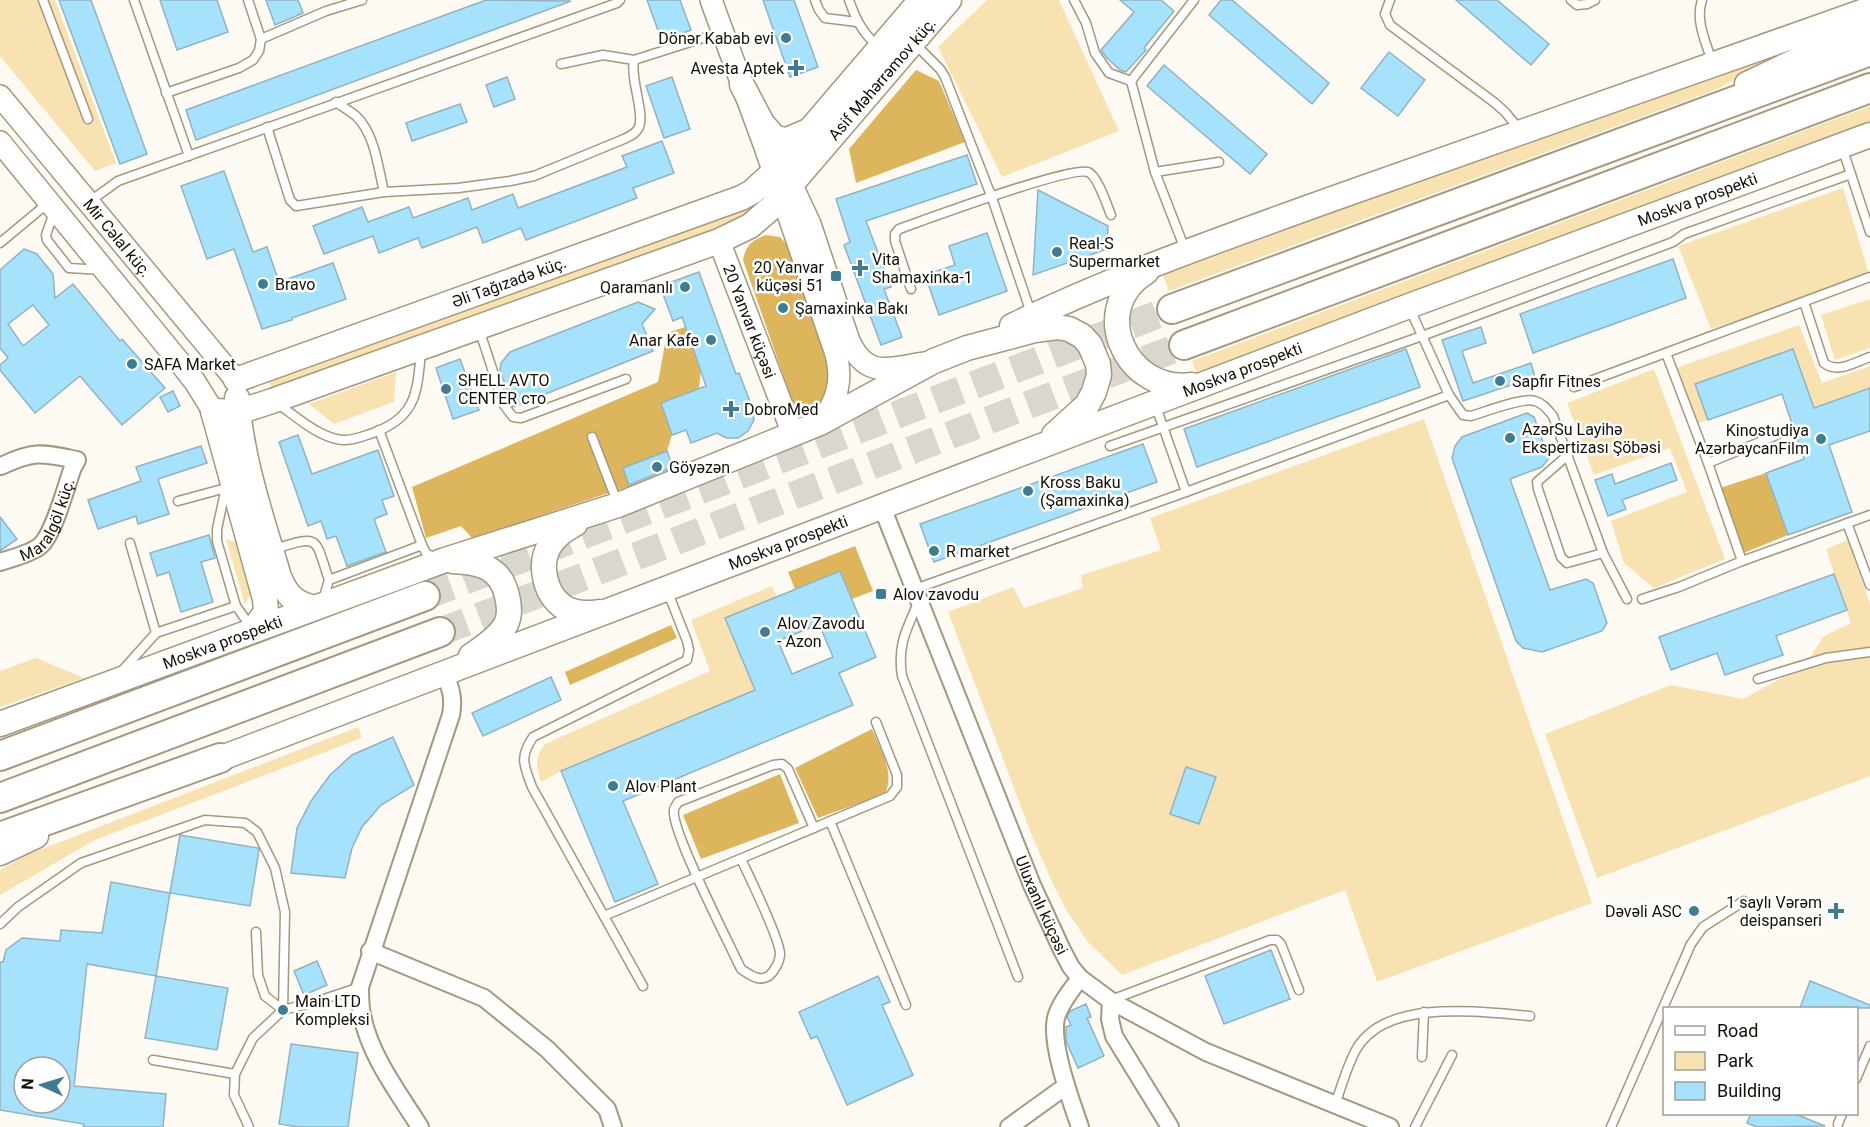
<svg xmlns="http://www.w3.org/2000/svg" width="1870" height="1127" viewBox="0 0 1870 1127" font-family="Roboto,sans-serif">
  <style>
    .green { fill: #f9e2b1 }
    .forest { fill: #ddb55d }
    .building { fill: #a6e2fb; stroke: #93b2c0; stroke-width: 1.5; fill-rule: evenodd }
    .lines { fill: none; stroke-linecap: round; stroke-linejoin: round }
    .trunk-tunnel { stroke: #dad7d0; stroke-width: 28; stroke-dasharray: 28 14; stroke-linecap: butt }
    .service-casing { stroke: #a4987e; stroke-width: 11 }
    .minor-casing { stroke: #a4987e; stroke-width: 20 }
    .tertiary-casing { stroke: #a4987e; stroke-width: 24 }
    .secondary-casing { stroke: #a4987e; stroke-width: 27 }
    .trunk-casing { stroke: #a4987e; stroke-width: 32 }
    .service { stroke: #fff; stroke-width: 8 }
    .minor { stroke: #fff; stroke-width: 16 }
    .tertiary { stroke: #fff; stroke-width: 21 }
    .secondary { stroke: #fff; stroke-width: 24 }
    .trunk { stroke: #fff; stroke-width: 28 }
    .poi-dot { fill: #3f7b92; stroke: #fff; stroke-width: 2 }
    .labels { text-anchor: middle; dominant-baseline: central; stroke-width: 5; stroke-linejoin: round; paint-order: stroke }
    .poi-label { font-size: 16px; fill: #141006; stroke: #fff; text-anchor: start }
    .street-label { font-size: 16px; fill: #141006; stroke: #fff }
  </style>
  <rect width="100%" height="100%" fill="#fdfaf4"/>
  <g class="green">
    <polygon points="0,0 55,0 116,163 95,171 0,56"/>
    <polygon points="987,0 1059,0 1119,131 1002,177 938,47"/>
    <polygon points="1817,37 1715,90 1169,291 1161,271"/>
    <polygon points="1870,106 1870,123 1196,373 1192,361"/>
    <polygon points="1843,188 1870,277 1711,329 1678,246"/>
    <polygon points="762,194 766,199 743,218 692,239 272,390 268,380"/>
    <polygon points="1870,299 1870,348 1835,360 1821,315"/>
    <polygon points="1799,325 1822,383 1870,366 1870,388 1814,408 1793,349 1695,384 1708,420 1696,424 1676,368"/>
    <polygon points="1654,369 1725,559 1654,588 1624,563 1611,521 1687,492 1670,448 1594,475 1567,403"/>
    <polygon points="396,372 394,402 334,424 309,404"/>
    <polygon points="1424,419 1592,903 1377,982 1345,890 1122,975 1088,942 1068,913 1053,884 1030,831 948,612 1013,587 1024,608 1083,588 1081,575 1161,550 1150,518"/>
    <polygon points="226,539 239,543 252,591 245,604"/>
    <polygon points="1848,540 1870,604 1870,776 1597,878 1545,734 1671,685 1743,699 1804,666 1824,636 1851,623 1826,549"/>
    <path d="M772,586L777,597L755,690L561,771L541,782C536,767 534,754 547,743L710,671L691,620Z"/>
    <polygon points="36,658 84,678 0,707 0,671"/>
    <polygon points="358,727 362,738 95,840 0,895 0,870 29,854"/>
  </g>
  <g class="forest">
    <polygon points="916,70 939,81 965,142 856,183 849,149"/>
    <path d="M766,235L780,237L789,247C801,280 835,354 830,387C827,403 812,412 798,418L743,260C746,245 752,240 766,235Z"/>
    <polygon points="685,327 701,371 699,388 661,403 672,435 667,451 623,468 630,486 472,538 461,526 426,538 412,487 658,382 667,333"/>
    <polygon points="1766,473 1788,535 1741,554 1720,488"/>
    <polygon points="855,546 873,591 852,599 840,571 795,589 788,572"/>
    <polygon points="671,625 677,638 570,685 565,672"/>
    <path d="M872,729C881,750 895,773 885,794L818,818L795,768Z"/>
    <polygon points="780,774 799,823 701,859 683,815"/>
  </g>
  <g class="building">
    <polygon points="59,0 91,0 147,154 120,164"/>
    <polygon points="160,0 217,0 228,32 177,50"/>
    <polygon points="266,0 298,0 303,13 275,25"/>
    <polygon points="486,0 571,1 196,140 186,110"/>
    <polygon points="647,0 680,0 691,30 662,41"/>
    <polygon points="763,0 794,0 818,67 790,77"/>
    <polygon points="1120,0 1161,0 1174,11 1144,48 1146,50 1126,72 1120,70 1107,58 1101,50 1134,12"/>
    <polygon points="1221,0 1232,0 1329,83 1312,104 1209,15"/>
    <polygon points="1456,0 1497,0 1549,44 1531,65"/>
    <polygon points="1389,52 1425,80 1398,116 1361,88"/>
    <polygon points="1164,65 1267,154 1250,174 1147,86"/>
    <polygon points="507,77 515,99 494,107 486,85"/>
    <polygon points="672,77 690,129 664,138 646,86"/>
    <polygon points="460,104 467,122 412,141 406,123"/>
    <polygon points="662,141 674,173 633,188 637,198 526,240 521,228 483,243 477,227 422,248 418,238 379,253 373,236 324,254 313,226 362,207 368,222 409,207 413,218 468,198 472,210 513,194 518,208 627,167 622,156"/>
    <polygon points="967,155 977,184 866,221 891,287 884,289 902,337 881,345 844,245 850,242 836,199"/>
    <polygon points="224,171 253,252 267,247 279,282 333,263 346,299 292,318 292,320 262,329 234,249 207,259 181,186"/>
    <polygon points="1038,190 1108,226 1107,249 1033,275"/>
    <polygon points="987,233 1007,291 939,315 925,275 955,265 949,246"/>
    <path d="M24,249L37,254L53,274L55,298L73,284L120,341L122,339L165,388L122,425L80,376L35,413L0,370V365L8,358L0,348V270ZM33,305L49,325L23,346L8,324Z"/>
    <polygon points="1673,259 1686,298 1533,353 1520,314"/>
    <polygon points="699,272 736,374 739,373 752,407 754,420 748,431 738,438 726,438 717,433 691,443 686,430 672,435 661,403 706,386 682,317 673,321 660,286"/>
    <polygon points="638,302 655,309 642,324 653,351 513,407 500,370 501,363 510,352"/>
    <polygon points="1481,327 1486,343 1462,351 1473,383 1531,363 1535,377 1463,401 1442,340"/>
    <polygon points="1406,349 1420,387 1197,467 1184,429"/>
    <polygon points="1793,349 1814,408 1870,388 1870,431 1829,445 1852,512 1788,535 1766,473 1804,459 1782,394 1708,420 1695,384"/>
    <polygon points="460,359 479,410 453,419 436,368"/>
    <polygon points="173,391 180,406 168,412 160,397"/>
    <polygon points="1527,413 1534,417 1549,458 1542,467 1510,479 1550,590 1586,579 1593,583 1607,623 1602,631 1542,652 1523,648 1516,641 1452,458 1455,446 1462,437"/>
    <polygon points="298,435 312,474 378,450 394,496 382,500 387,514 374,519 386,552 347,566 336,536 327,539 321,521 308,526 279,442"/>
    <polygon points="1143,444 1157,482 934,562 920,524"/>
    <polygon points="201,446 207,463 158,479 169,514 138,524 136,516 98,529 88,500 141,481 136,467"/>
    <polygon points="667,451 673,467 629,485 623,468"/>
    <polygon points="1671,463 1677,480 1622,500 1626,509 1608,516 1595,480 1612,474 1615,484"/>
    <polygon points="0,517 17,539 0,551"/>
    <polygon points="209,535 215,558 201,562 213,602 181,612 169,572 157,576 150,553"/>
    <path d="M840,571L876,657L839,673L853,705L623,801L658,884L615,902L561,771L755,690L725,618ZM819,624L833,657L792,674L778,641Z"/>
    <polygon points="1834,574 1847,610 1776,636 1783,655 1725,675 1717,653 1671,670 1659,637"/>
    <polygon points="551,677 561,700 483,736 472,713"/>
    <polygon points="393,737 414,785 381,805 362,827 352,848 345,878 291,873 297,828 311,801 330,775 352,755"/>
    <polygon points="1186,767 1216,777 1199,824 1170,814"/>
    <polygon points="180,835 258,848 259,850 250,906 170,893"/>
    <path d="M111,882L170,893L156,976L87,964L74,1086L166,1094L163,1127H83L84,1124L0,1110V962H3L6,950L22,938L60,941L61,930L102,933ZM24,1067H60V1103H24Z"/>
    <polygon points="1271,950 1290,999 1224,1024 1205,976"/>
    <polygon points="317,961 327,985 304,995 294,971"/>
    <polygon points="156,976 228,988 217,1050 145,1038"/>
    <polygon points="878,976 890,1002 882,1005 913,1075 847,1105 817,1036 811,1039 799,1012"/>
    <polygon points="1810,981 1870,1005 1870,1008 1800,1008"/>
    <polygon points="1086,1004 1091,1017 1087,1018 1104,1056 1078,1068 1066,1041 1066,1027 1071,1025 1067,1017 1070,1011"/>
    <polygon points="291,1044 358,1053 348,1127 298,1127 279,1124"/>
    <polygon points="1751,1113 1793,1113 1825,1126 1757,1127 1747,1123"/>
  </g>
  <g class="lines">
    <g class="trunk-tunnel">
      <polyline points="425,596 1172,309"/>
      <polyline points="440,632 1184,345"/>
    </g>
    <g class="service-casing">
      <g id="service">
        <polyline points="43,0 88,119"/>
        <polyline points="134,0 189,156"/>
        <polyline points="815,0 819,10 825,18 857,22"/>
        <path d="M849,0C856,20 863,34 879,47"/>
        <polyline points="1074,0 1086,23 1095,53 1109,73 1131,81 1155,172 1186,252"/>
        <polyline points="1390,0 1385,14 1390,25 1495,103 1505,112 1520,130"/>
        <polyline points="1571,0 1577,5 1587,4 1595,0"/>
        <path d="M1702,0C1695,21 1706,42 1712,62"/>
        <polyline points="261,39 326,11 362,0"/>
        <polyline points="915,44 940,69 945,77 992,198 1032,316"/>
        <polyline points="561,64 603,55 634,60"/>
        <polyline points="1131,81 1194,0"/>
        <polyline points="166,93 239,68 253,60 259,51 261,39 248,0"/>
        <path d="M336,102C343,107 350,111 356,116C375,134 378,167 384,192"/>
        <path d="M267,127L290,200L296,206L384,192L458,188L510,181L534,176L624,139C630,136 636,134 639,127C645,113 630,80 634,60L722,32"/>
        <polyline points="1842,147 1870,232"/>
        <polyline points="1155,172 1219,162"/>
        <polyline points="89,202 118,181 617,3 620,0"/>
        <polyline points="54,212 46,235 47,240 69,268 102,270"/>
        <polyline points="0,243 48,203"/>
        <path d="M911,289L895,241V234L899,229C927,219 1070,166 1088,172C1097,175 1107,205 1111,215"/>
        <path d="M1804,302L1824,363C1838,374 1855,362 1870,357"/>
        <path d="M1409,307L1449,395L1463,415L1471,416C1485,412 1522,397 1535,401C1543,403 1548,410 1553,416L1603,553L1627,599"/>
        <polyline points="479,329 504,405 513,417 521,418 626,379"/>
        <polyline points="1666,353 1708,463 1742,561"/>
        <polyline points="1574,387 1870,277"/>
        <path d="M278,404C297,417 318,437 342,440C353,441 363,436 373,433C417,417 417,392 421,352"/>
        <polyline points="1155,404 1186,492"/>
        <polyline points="379,430 422,545"/>
        <polyline points="592,437 618,504"/>
        <polyline points="1110,446 1422,336 1673,242 1684,234 1851,174"/>
        <polyline points="1568,455 1537,482 1538,489 1561,557 1567,563 1603,553"/>
        <polyline points="1708,463 1777,435"/>
        <polyline points="178,501 226,488"/>
        <polyline points="1847,523 1870,585"/>
        <polyline points="130,543 156,633"/>
        <path d="M274,549C321,535 314,536 329,580"/>
        <polyline points="915,589 1186,492 1449,395"/>
        <polyline points="1642,599 1679,587 1742,561 1870,515"/>
        <polyline points="323,600 329,580 422,545 426,553 435,558"/>
        <path d="M919,601C907,628 897,645 902,676L1018,977"/>
        <polyline points="236,606 251,627"/>
        <polyline points="121,672 156,633 236,606 217,541 217,529 226,487"/>
        <polyline points="1758,679 1826,658 1870,652"/>
        <polyline points="830,821 906,1005"/>
        <path d="M741,859C749,876 780,939 780,954C780,961 775,970 770,975C760,983 750,975 741,969C730,945 670,829 674,810C674,807 677,805 678,802L773,765L782,764L788,769L814,828"/>
        <polyline points="604,916 890,796 897,787 897,775 876,722"/>
        <polyline points="0,924 18,907 81,863 205,820 245,823 257,832 275,868 285,912 283,1010"/>
        <polyline points="256,932 258,975 265,996 283,1010"/>
        <path d="M643,986L532,787C524,765 519,758 533,737L687,660L689,650L687,641L667,590"/>
        <polyline points="1111,1000 1270,940 1277,940 1281,944 1299,990"/>
        <polyline points="1422,1057 1424,1012"/>
        <polyline points="153,1060 235,1074"/>
        <polyline points="1856,1079 1870,1046"/>
        <path d="M1335,1104C1342,1086 1347,1065 1357,1048C1387,998 1482,1012 1530,1016"/>
        <polyline points="1838,1124 1842,1114"/>
        <polyline points="249,1127 234,1095 235,1074 253,1038 283,1010 315,1002 360,987"/>
        <polyline points="1415,1127 1452,1055"/>
        <polyline points="1611,1127 1691,944 1703,927 1744,901"/>
      </g>
    </g>
    <g class="minor-casing">
      <g id="minor">
        <path id="s1" d="M882,507L1032,885L1062,950L1071,967L1080,978L1111,1001L1206,1052L1390,1127"/>
        <path id="s2" d="M0,562C12,558 30,554 40,546C54,534 66,486 73,467L77,460C42,453 35,450 1,466"/>
        <polyline points="370,951 484,998 547,1049 607,1109 613,1127"/>
        <path d="M1080,978C1071,991 1060,1003 1056,1018C1050,1044 1071,1101 1080,1127"/>
        <polyline points="1111,1001 1110,1019 1114,1036 1170,1127"/>
        <path d="M420,1127C398,1092 370,1056 362,1015C360,1006 360,996 360,987L451,715C454,698 451,688 444,673"/>
        <polyline points="1009,1127 1066,1086"/>
      </g>
    </g>
    <g class="tertiary-casing">
      <g id="tertiary">
        <path d="M711,0L765,147L836,354C843,381 837,402 820,423"/>
        <path id="s3" d="M0,96L236,380"/>
        <polyline points="0,142 177,359 195,382 213,411"/>
        <path d="M781,178L796,194L810,224L849,341C867,380 890,368 925,363"/>
        <path id="s4" d="M719,241L793,434"/>
      </g>
    </g>
    <g class="secondary-casing">
      <g id="secondary">
        <polyline points="1747,84 1870,26"/>
        <polyline points="742,85 762,123 775,138 787,140 808,131"/>
        <path d="M1146,272C1087,308 1126,394 1192,385"/>
        <path d="M1012,326C1115,276 1224,238 1332,199C1511,134 1691,73 1870,9"/>
        <path id="s5" d="M236,380L741,198L752,192L774,172L921,0"/>
        <path d="M237,398C241,459 262,518 279,577C288,597 293,602 314,608"/>
        <path id="s6" d="M213,411L238,412L272,401L719,241L750,226L771,208L949,0"/>
        <polyline points="213,411 265,599 266,612 253,630"/>
        <path d="M575,524C565,530 556,535 550,545C538,564 545,593 562,606C573,614 586,614 599,612"/>
        <path d="M453,561C479,562 501,567 507,596C509,604 510,616 506,624C500,637 482,648 471,656"/>
        <path id="s7" d="M0,724L445,560L618,505L820,423L934,361L967,348L1035,330L1057,327L1069,329L1082,336L1090,345L1098,364L1099,375L1094,392L1087,405L1054,435"/>
        <path id="s8" d="M203,765L1409,306L1870,135"/>
        <polyline points="0,853 36,836"/>
      </g>
    </g>
    <g class="trunk-casing">
      <g id="trunk">
        <polyline points="1172,309 1870,51"/>
        <polyline points="1184,345 1870,88"/>
        <polyline points="0,756 425,596"/>
        <polyline points="0,798 440,632"/>
        <polyline points="0,837 220,758"/>
      </g>
    </g>
    <use href="#service" class="service"/>
    <use href="#minor" class="minor"/>
    <use href="#tertiary" class="tertiary"/>
    <use href="#secondary" class="secondary"/>
    <use href="#trunk" class="trunk"/>
  </g>
  <g class="poi-dot">
    <circle cx="786" cy="38" r="6"/>
    <path d="M793 59h6v6h6v6h-6v6h-6v-6h-6v-6h6z"/>
    <circle cx="1057" cy="252" r="6"/>
    <path d="M857 259h6v6h6v6h-6v6h-6v-6h-6v-6h6z"/>
    <rect x="830" y="270" width="12" height="12" rx="3"/>
    <circle cx="263" cy="284" r="6"/>
    <circle cx="685" cy="287" r="6"/>
    <circle cx="783" cy="308" r="6"/>
    <circle cx="711" cy="340" r="6"/>
    <circle cx="132" cy="364" r="6"/>
    <circle cx="1500" cy="381" r="6"/>
    <circle cx="446" cy="389" r="6"/>
    <path d="M728 400h6v6h6v6h-6v6h-6v-6h-6v-6h6z"/>
    <circle cx="1510" cy="438" r="6"/>
    <circle cx="1821" cy="439" r="6"/>
    <circle cx="657" cy="467" r="6"/>
    <circle cx="1028" cy="491" r="6"/>
    <circle cx="934" cy="551" r="6"/>
    <rect x="875" y="588" width="12" height="12" rx="3"/>
    <circle cx="765" cy="632" r="6"/>
    <circle cx="613" cy="786" r="6"/>
    <circle cx="1694" cy="911" r="6"/>
    <path d="M1833 902h6v6h6v6h-6v6h-6v-6h-6v-6h6z"/>
    <circle cx="283" cy="1010" r="6"/>
  </g>
  <g class="labels">
    <g class="poi-label">
      <text x="774" y="38" text-anchor="end">Dönər Kabab evi</text>
      <text x="784" y="68" text-anchor="end">Avesta Aptek</text>
      <text x="1069" y="243">Real-S<tspan x="1069" dy="18">Supermarket</tspan></text>
      <text x="872" y="259">Vita<tspan x="872" dy="18">Shamaxinka-1</tspan></text>
      <text x="824" y="267" text-anchor="end">20 Yanvar<tspan x="824" dy="18">küçəsi 51</tspan></text>
      <text x="275" y="284">Bravo</text>
      <text x="673" y="287" text-anchor="end">Qaramanlı</text>
      <text x="795" y="308">Şamaxinka Bakı</text>
      <text x="699" y="340" text-anchor="end">Anar Kafe</text>
      <text x="144" y="364">SAFA Market</text>
      <text x="458" y="380">SHELL AVTO<tspan x="458" dy="18">CENTER сто</tspan></text>
      <text x="1512" y="381">Sapfir Fitnes</text>
      <text x="744" y="409">DobroMed</text>
      <text x="1522" y="429">AzərSu Layihə<tspan x="1522" dy="18">Ekspertizası Şöbəsi</tspan></text>
      <text x="1809" y="430" text-anchor="end">Kinostudiya<tspan x="1809" dy="18">AzərbaycanFilm</tspan></text>
      <text x="669" y="467">Göyəzən</text>
      <text x="1040" y="482">Kross Baku<tspan x="1040" dy="18">(Şamaxinka)</tspan></text>
      <text x="946" y="551">R market</text>
      <text x="893" y="594">Alov zavodu</text>
      <text x="777" y="623">Alov Zavodu<tspan x="777" dy="18">- Azon</tspan></text>
      <text x="625" y="786">Alov Plant</text>
      <text x="1822" y="902" text-anchor="end">1 saylı Vərəm<tspan x="1822" dy="18">deispanseri</tspan></text>
      <text x="1682" y="911" text-anchor="end">Dəvəli ASC</text>
      <text x="295" y="1001">Main LTD<tspan x="295" dy="18">Kompleksi</tspan></text>
    </g>
    <g class="street-label">
      <text stroke="none"><textPath href="#s6" startOffset="768">Asif Məhərrəmov küç.</textPath></text>
      <text stroke="none"><textPath href="#s8" startOffset="1598">Moskva prospekti</textPath></text>
      <text stroke="none"><textPath href="#s3" startOffset="184">Mir Cəlal küç.</textPath></text>
      <text stroke="none"><textPath href="#s5" startOffset="290">Əli Tağızadə küç.</textPath></text>
      <text stroke="none"><textPath href="#s4" startOffset="86">20 Yanvar küçəsi</textPath></text>
      <text stroke="none"><textPath href="#s8" startOffset="1112">Moskva prospekti</textPath></text>
      <text stroke="none"><textPath href="#s2" startOffset="69">Maralgöl küç.</textPath></text>
      <text stroke="none"><textPath href="#s8" startOffset="626">Moskva prospekti</textPath></text>
      <text stroke="none"><textPath href="#s7" startOffset="237">Moskva prospekti</textPath></text>
      <text stroke="none"><textPath href="#s1" startOffset="429">Uluxanlı küçəsi</textPath></text>
    </g>
  </g>
  <rect x="1663" y="1007" width="195" height="108" fill="#ffffff" stroke="#a19f9b" stroke-width="1.5"/>
  <rect x="1675" y="1026" width="30" height="9" fill="#ffffff" stroke="#a19f9b" stroke-width="1.5"/>
  <text x="1717" y="1037" font-size="18" fill="#141006">Road</text>
  <rect x="1675" y="1052" width="30" height="18" fill="#f9e2b1" stroke="#a19f9b" stroke-width="1.5"/>
  <text x="1717" y="1067" font-size="18" fill="#141006">Park</text>
  <rect x="1675" y="1082" width="30" height="18" fill="#a6e2fb" stroke="#a19f9b" stroke-width="1.5"/>
  <text x="1717" y="1097" font-size="18" fill="#141006">Building</text>
  <g transform="translate(42 1085) rotate(274)"><circle r="28" fill="#ffffff" stroke="#a19f9b" stroke-width="1.5"/>
  <path d="M0-4.5L10 22L0 15L-10 22Z" fill="#3f7b92"/>
  <text y="-9" font-size="16" font-weight="bold" text-anchor="middle" fill="#141006">N</text>
  </g>
</svg>
